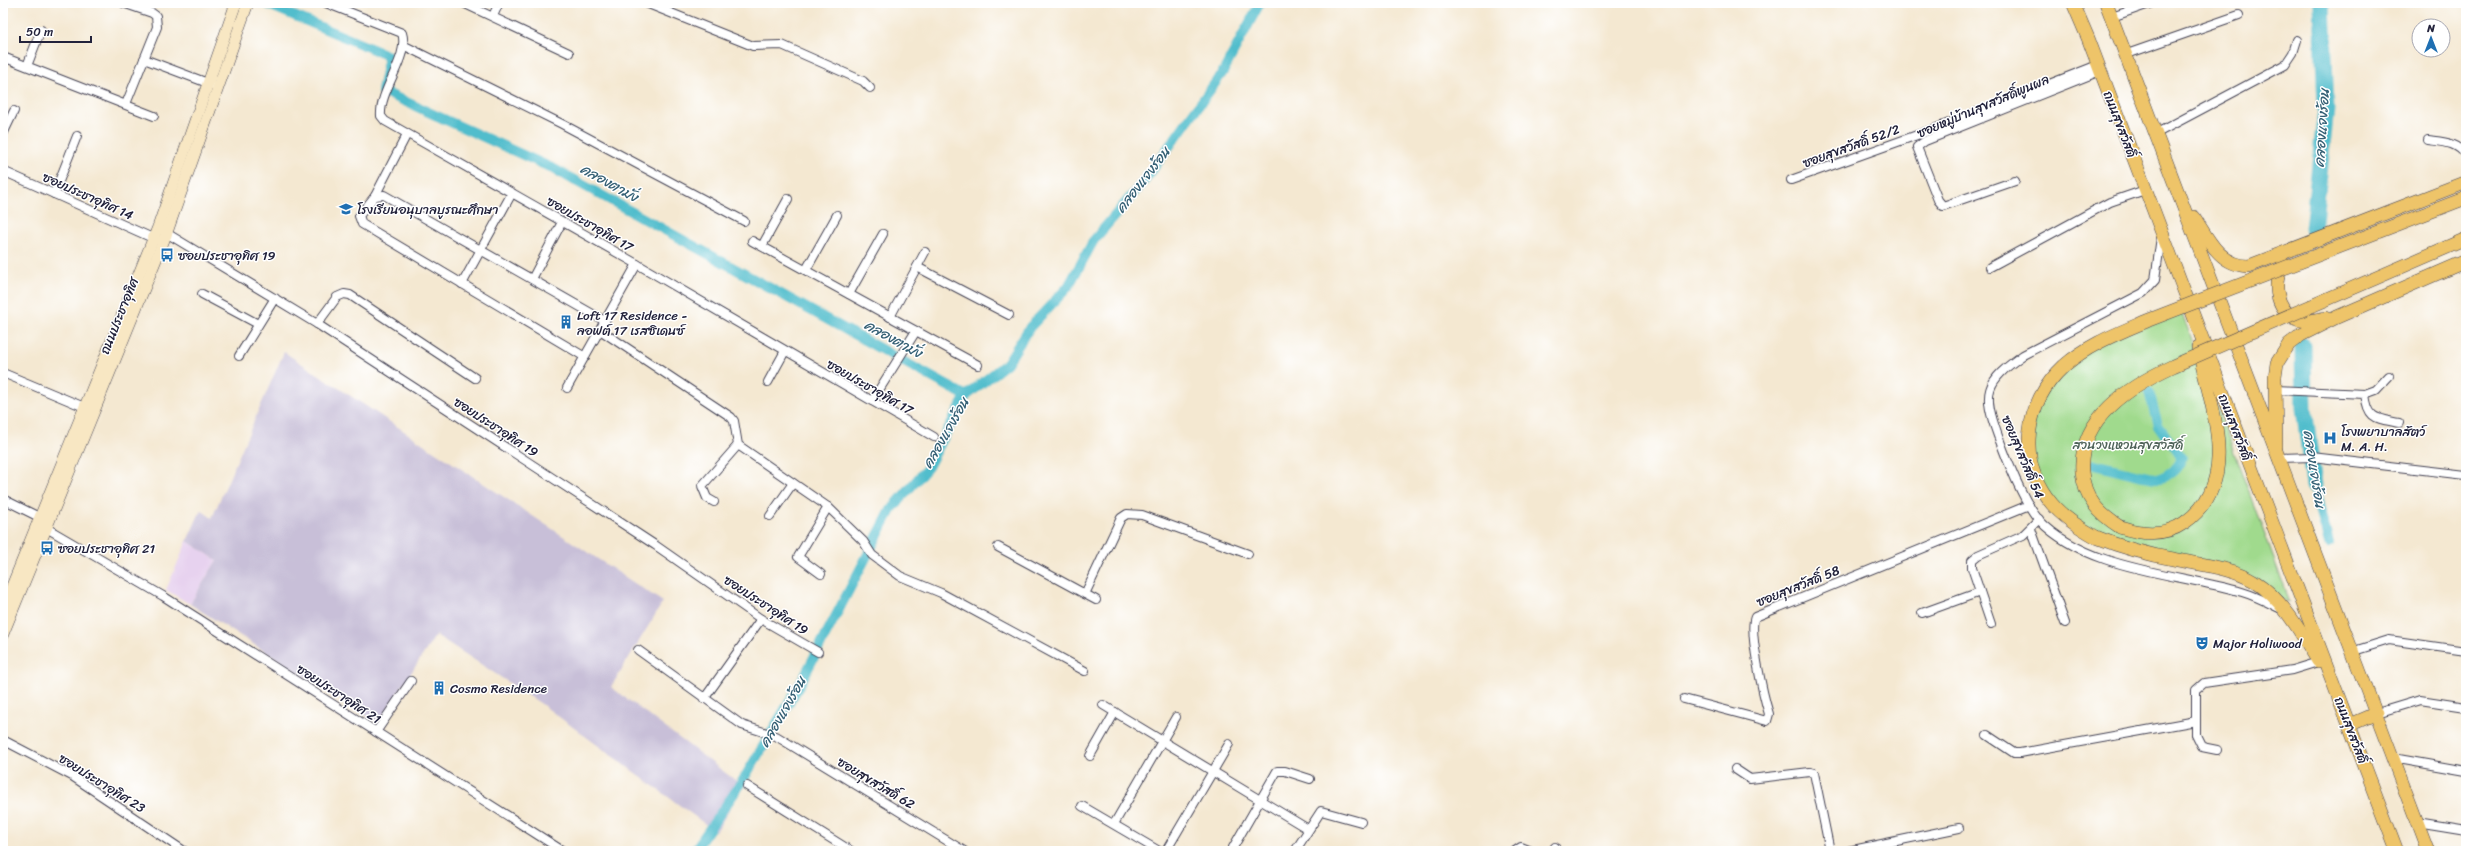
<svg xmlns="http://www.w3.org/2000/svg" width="2469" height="854" viewBox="0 0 2469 854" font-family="Sriracha,'Playpen Sans Thai',sans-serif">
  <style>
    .built { fill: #e7d2ef }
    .industrial { fill: #c8bfd8 }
    .green { fill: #a0da8d; stroke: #617e64 }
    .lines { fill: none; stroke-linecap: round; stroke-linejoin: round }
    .canal { stroke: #51bdcc; stroke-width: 10 }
    .river { stroke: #51bdcc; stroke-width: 17 }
    .street-casing { stroke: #424052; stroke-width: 10 }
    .secondary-casing { stroke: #424052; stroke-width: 12 }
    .primary-casing { stroke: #424052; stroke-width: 14 }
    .street { stroke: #fff; stroke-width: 8 }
    .secondary { stroke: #f8e7c3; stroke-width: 11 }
    .primary { stroke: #eec469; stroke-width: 13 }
    .primary-bridge-casing { stroke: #424052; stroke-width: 14; stroke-linecap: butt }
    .primary-bridge { stroke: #eec469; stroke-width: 13 }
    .labels { text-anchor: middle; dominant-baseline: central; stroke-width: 3; stroke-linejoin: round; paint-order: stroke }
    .street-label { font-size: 13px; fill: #22223b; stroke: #fff }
    .poi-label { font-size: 13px; fill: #22223b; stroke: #fff; text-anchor: start }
    .park-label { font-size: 13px; fill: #4e6258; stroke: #fff }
    .water-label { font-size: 14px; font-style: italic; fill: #356075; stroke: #fff }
  </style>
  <rect width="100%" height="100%" fill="#fff"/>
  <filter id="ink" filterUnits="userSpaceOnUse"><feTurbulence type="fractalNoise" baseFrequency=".025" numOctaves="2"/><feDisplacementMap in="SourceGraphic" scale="8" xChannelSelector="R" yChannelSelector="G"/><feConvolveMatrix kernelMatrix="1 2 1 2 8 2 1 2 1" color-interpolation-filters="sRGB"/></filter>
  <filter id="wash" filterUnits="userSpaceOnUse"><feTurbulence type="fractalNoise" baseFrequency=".012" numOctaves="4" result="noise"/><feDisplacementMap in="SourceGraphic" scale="16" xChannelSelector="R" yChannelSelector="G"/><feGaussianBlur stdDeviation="0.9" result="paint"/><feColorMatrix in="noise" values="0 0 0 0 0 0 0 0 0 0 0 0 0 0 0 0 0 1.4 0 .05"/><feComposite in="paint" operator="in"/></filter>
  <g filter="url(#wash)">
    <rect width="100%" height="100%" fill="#f4e8d1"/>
    <polygon class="built" points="187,541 217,560 190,604 166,590"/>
    <polygon class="industrial" points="284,352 663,602 611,687 743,786 716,832 540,703 436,635 378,723 190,604 217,560 187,541 201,510 212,518"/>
    <polygon class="green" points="2180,308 2290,602 2220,570 2081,531 2038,492 2025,456 2037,397 2089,348"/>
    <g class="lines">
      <g class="canal">
        <polyline points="264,3 389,56 382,91 554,169 966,396"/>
        <path d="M2095,464C2108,467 2152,480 2160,478C2172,475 2178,468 2182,458L2158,425L2149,392"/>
        <polyline points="2314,485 2329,543"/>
        <polyline points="694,851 740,785 799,686 891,510 928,467 966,396 1007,363 1030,327 1068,287 1094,240 1145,180 1223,72 1260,3"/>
      </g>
      <g class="river">
        <polyline points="2313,229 2326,109 2322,3"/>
        <polyline points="2303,346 2304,408 2314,485"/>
      </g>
    </g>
  </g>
  <g filter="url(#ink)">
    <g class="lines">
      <g class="street-casing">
        <g id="street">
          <polyline points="123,3 152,13 156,16 157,27 126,104"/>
          <path d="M326,3L402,33C410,57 379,90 381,116L385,121L637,264L934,437"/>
          <polyline points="463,3 569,53"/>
          <polyline points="646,3 753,46 782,45 863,81 870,88"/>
          <polyline points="493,16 499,3"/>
          <polyline points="2112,17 2152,3"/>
          <polyline points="403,45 562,124 744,221"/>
          <polyline points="2127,54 2239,15"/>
          <polyline points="3,57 154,116"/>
          <polyline points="144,59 213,85"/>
          <polyline points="27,66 41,30"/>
          <polyline points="2157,133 2285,65 2293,53 2297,40"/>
          <polyline points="3,134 14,111"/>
          <path d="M2428,140C2443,142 2458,142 2466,156"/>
          <polyline points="3,171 157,240"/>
          <polyline points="1791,180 1934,129 2098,65"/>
          <polyline points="2015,181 1943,206 1938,200 1917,147 1925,141 2100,71"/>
          <polyline points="54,194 77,136"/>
          <polyline points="375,196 407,134"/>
          <polyline points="163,231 317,324 655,545 761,619 818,652"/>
          <path d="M2161,237L2155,280L2143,293L2023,355C1985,382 1982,392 1998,436C2006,458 2024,503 2039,520C2088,571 2178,573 2242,592C2256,596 2269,603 2281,609"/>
          <polyline points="752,241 978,365"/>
          <polyline points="762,246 788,199"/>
          <polyline points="917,267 1009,315"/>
          <polyline points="1990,267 2110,202 2145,190"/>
          <polyline points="806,270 837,215"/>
          <polyline points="532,279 562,222"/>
          <polyline points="462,284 512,193"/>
          <polyline points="202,294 258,324"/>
          <polyline points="849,294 883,234"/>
          <polyline points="890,317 925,252"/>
          <polyline points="317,324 337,297 344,294 350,295 475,378"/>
          <polyline points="600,330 731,417 734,421 738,445 828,507 863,541 872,555 900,576 941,593 1085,671"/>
          <polyline points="239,356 275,298"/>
          <polyline points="585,357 362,224 359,216 375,196 384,195 605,321"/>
          <polyline points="3,373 89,409"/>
          <polyline points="768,382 785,351"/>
          <polyline points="567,388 637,264"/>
          <path d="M2275,390L2365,394C2368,420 2376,418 2399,423"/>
          <polyline points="2365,394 2376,390 2389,376"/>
          <polyline points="872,401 916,331"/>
          <polyline points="2277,458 2312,457 2466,475"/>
          <polyline points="3,499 41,518"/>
          <polyline points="714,502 707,498 702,486 738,445"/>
          <polyline points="770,516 793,483"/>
          <polyline points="43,526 163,596 563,851"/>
          <polyline points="2031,529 2065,623"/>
          <polyline points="998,547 1096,600"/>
          <polyline points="821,574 798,557 828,507"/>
          <polyline points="1085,594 1121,518 1127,514 1142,515 1248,554"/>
          <polyline points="1922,613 1980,592"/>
          <polyline points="1991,624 1972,568 1972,560 1978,555 2023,535 2039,519"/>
          <polyline points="638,650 742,725 776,736 964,851"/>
          <polyline points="2354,651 2389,640 2466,651"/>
          <polyline points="704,699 761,619"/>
          <path d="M1684,699L1767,721L1769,714C1764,698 1748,630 1755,617L2029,505"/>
          <polyline points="1103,705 1308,829"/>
          <polyline points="2377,713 2420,700 2466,707"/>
          <polyline points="2196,721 2196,735 2202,747 2217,750"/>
          <polyline points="376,732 411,681"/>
          <polyline points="1987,735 2014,753 2020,753 2196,721 2196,690 2204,683 2292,670 2318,662"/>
          <polyline points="3,740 72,776 184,851"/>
          <polyline points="1090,756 1115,712"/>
          <polyline points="2393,758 2466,771"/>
          <polyline points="1735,769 1750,779 1810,772 1814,773 1830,851"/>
          <polyline points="747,786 851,851"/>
          <polyline points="1082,806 1159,851"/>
          <polyline points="2417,822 2466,830"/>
          <polyline points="1114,824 1176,717"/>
          <polyline points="1166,851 1229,744"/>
          <polyline points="1231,851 1277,771 1285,771 1310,779"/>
          <polyline points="1295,851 1321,811 1361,822"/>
          <polyline points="1515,851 1521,847 1531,851"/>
          <polyline points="1552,851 1555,847"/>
          <polyline points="1848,851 1959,828"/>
        </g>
      </g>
      <g class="secondary-casing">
        <g id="secondary">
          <polyline points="3,608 158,227 236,3"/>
          <polyline points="3,634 166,235 248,3"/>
        </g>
      </g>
      <g class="primary-casing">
        <g id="primary">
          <polyline points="2073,3 2088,38 2397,851"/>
          <polyline points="2106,3 2428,851"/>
          <path d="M2194,217C2208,239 2220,266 2249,266L2466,182"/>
          <path d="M2284,264C2272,279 2275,309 2295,318C2304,323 2316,320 2326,318"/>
          <polyline points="2276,447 2275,377 2277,363 2289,344 2301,335 2337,317 2466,261"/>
          <path d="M2120,527C2141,534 2165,536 2184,523C2244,482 2209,402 2198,347"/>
          <path d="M2096,537C2123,548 2150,555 2178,560C2203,565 2232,568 2254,581C2282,598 2302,634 2318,661"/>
          <polyline points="2349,725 2377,713"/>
        </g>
      </g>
      <use href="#street" class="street"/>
      <use href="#secondary" class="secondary"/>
      <use href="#primary" class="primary"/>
      <g class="primary-bridge-casing">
        <g id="primary-bridge">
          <path d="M2120,527C2099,514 2084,498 2082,472C2078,418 2130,386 2173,366L2466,239"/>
          <path d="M2096,537C2080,528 2064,518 2052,504C2016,462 2024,403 2064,366C2089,344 2119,333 2149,320L2466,198"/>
        </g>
      </g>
      <use href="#primary-bridge" class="primary-bridge"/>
    </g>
  </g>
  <defs>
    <g id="school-bare" transform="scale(1.08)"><path d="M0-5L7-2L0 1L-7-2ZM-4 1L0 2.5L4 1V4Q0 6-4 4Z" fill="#1f6fb2" stroke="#fff" stroke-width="2.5" paint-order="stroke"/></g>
    <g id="bus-bare" transform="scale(1.08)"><path d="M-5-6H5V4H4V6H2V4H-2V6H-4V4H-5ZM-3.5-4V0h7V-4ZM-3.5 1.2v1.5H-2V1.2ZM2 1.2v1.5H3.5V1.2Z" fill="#1f6fb2" stroke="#fff" stroke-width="2.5" paint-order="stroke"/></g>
    <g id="building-bare" transform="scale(1.08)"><path d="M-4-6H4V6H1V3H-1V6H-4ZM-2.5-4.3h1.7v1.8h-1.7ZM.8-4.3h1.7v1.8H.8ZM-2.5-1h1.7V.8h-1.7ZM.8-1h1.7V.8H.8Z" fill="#1f6fb2" stroke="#fff" stroke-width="2.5" paint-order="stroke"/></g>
    <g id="hospital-bare" transform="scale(1.08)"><path d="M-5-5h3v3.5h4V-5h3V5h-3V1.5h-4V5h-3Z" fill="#1f6fb2" stroke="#fff" stroke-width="2.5" paint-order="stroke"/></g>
    <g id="theatre-bare" transform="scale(1.08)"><path d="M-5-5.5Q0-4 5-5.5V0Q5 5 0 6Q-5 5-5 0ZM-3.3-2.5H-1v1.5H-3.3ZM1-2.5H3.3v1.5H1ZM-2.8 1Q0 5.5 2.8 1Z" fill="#1f6fb2" stroke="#fff" stroke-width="2.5" paint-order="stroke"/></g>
  </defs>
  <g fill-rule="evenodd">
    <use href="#school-bare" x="346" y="209"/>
    <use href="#bus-bare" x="167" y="255"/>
    <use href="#building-bare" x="566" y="322"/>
    <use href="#hospital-bare" x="2330" y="438"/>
    <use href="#bus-bare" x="47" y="548"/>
    <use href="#theatre-bare" x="2202" y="643"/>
    <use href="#building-bare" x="439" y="688"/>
  </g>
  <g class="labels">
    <g class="street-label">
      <text transform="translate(1983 106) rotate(-23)">ซอยหมู่บ้านสุขสวัสดิ์พูนผล</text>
      <text transform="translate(2120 124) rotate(69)">ถนนสุขสวัสดิ์</text>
      <text transform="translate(1851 146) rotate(-20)">ซอยสุขสวัสดิ์ 52/2</text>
      <text transform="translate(88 196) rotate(24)">ซอยประชาอุทิศ 14</text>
      <text transform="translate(590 224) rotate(30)">ซอยประชาอุทิศ 17</text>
      <text transform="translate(119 316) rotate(-68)">ถนนประชาอุทิศ</text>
      <text transform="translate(870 387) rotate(30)">ซอยประชาอุทิศ 17</text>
      <text transform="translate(496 427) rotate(33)">ซอยประชาอุทิศ 19</text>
      <text transform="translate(2235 427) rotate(69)">ถนนสุขสวัสดิ์</text>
      <text transform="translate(2023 457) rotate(67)">ซอยสุขสวัสดิ์ 54</text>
      <text transform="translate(1798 586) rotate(-22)">ซอยสุขสวัสดิ์ 58</text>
      <text transform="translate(766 605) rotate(33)">ซอยประชาอุทิศ 19</text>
      <text transform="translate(339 694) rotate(33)">ซอยประชาอุทิศ 21</text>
      <text transform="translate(2351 730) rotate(69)">ถนนสุขสวัสดิ์</text>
      <text transform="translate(102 783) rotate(32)">ซอยประชาอุทิศ 23</text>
      <text transform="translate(876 783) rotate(31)">ซอยสุขสวัสดิ์ 62</text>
    </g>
    <g class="poi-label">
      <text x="357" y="209">โรงเรียนอนุบาลบูรณะศึกษา</text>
      <text x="178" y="255">ซอยประชาอุทิศ 19</text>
      <text x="577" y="315">Loft 17 Residence -<tspan x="577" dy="15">ลอฟต์ 17 เรสซิเดนซ์</tspan></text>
      <text x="2341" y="431">โรงพยาบาลส้ตว์<tspan x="2341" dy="15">M. A. H.</tspan></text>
      <text x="58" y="548">ซอยประชาอุทิศ 21</text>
      <text x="2213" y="643">Major Holiwood</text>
      <text x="450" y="688">Cosmo Residence</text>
    </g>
    <g class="park-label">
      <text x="2128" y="444">สวนวงแหวนสุขสวัสดิ์</text>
    </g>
    <g class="water-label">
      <text transform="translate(2322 128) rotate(-86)">คลองแจงร้อน</text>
      <text transform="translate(1143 180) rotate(-52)">คลองแจงร้อน</text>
      <text transform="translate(609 183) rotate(29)">คลองตามั่ง</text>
      <text transform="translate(893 339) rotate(29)">คลองตามั่ง</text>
      <text transform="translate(946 433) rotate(-60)">คลองแจงร้อน</text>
      <text transform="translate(2314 469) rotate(81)">คลองแจงร้อน</text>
      <text transform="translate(783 712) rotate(-60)">คลองแจงร้อน</text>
    </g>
  </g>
  <rect width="2469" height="854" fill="none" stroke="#fff" stroke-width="16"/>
  <g transform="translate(2431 38)"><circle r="19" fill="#ffffff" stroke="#a7a7b1"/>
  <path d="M0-3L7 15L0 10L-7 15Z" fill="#1f6fb2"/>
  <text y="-6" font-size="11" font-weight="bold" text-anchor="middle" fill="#22223b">N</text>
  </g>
  <path d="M20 36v6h71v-6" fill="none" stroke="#22223b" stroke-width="2"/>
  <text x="26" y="36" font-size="12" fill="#22223b" stroke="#ffffff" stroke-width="3" paint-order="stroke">50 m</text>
</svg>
